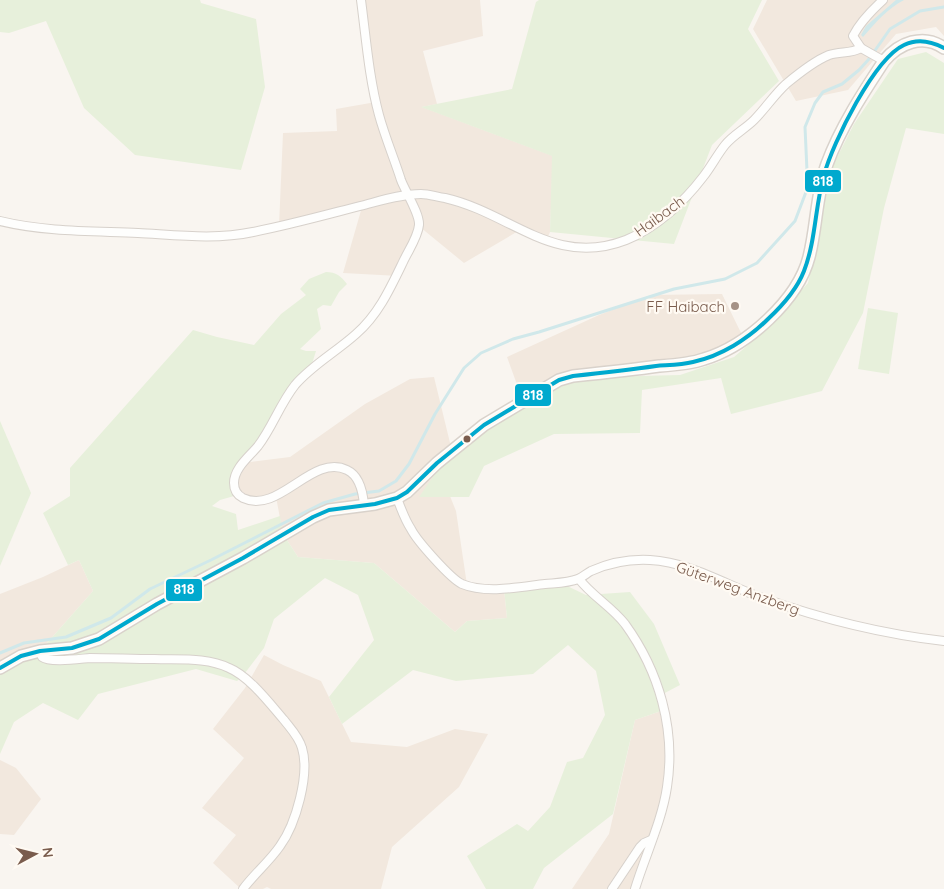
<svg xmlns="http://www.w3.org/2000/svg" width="944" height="889" viewBox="0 0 944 889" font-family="Quicksand,sans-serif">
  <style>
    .residential { fill: #f2e8de }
    .green { fill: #e7f0db }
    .water { fill: #d0e8ea }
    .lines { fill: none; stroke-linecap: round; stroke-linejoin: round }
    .stream { stroke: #d0e8ea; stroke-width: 3 }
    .minor-casing { stroke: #d7d1cb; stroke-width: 10 }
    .secondary-casing { stroke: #d9d2cb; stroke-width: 14 }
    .minor { stroke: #fefefd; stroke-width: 8 }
    .secondary { stroke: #fefefd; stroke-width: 11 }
    .bus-1-casing { stroke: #fffaf3; stroke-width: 8 }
    .bus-1 { stroke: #00a9ce; stroke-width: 4 }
    .poi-dot { fill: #a69286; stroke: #fffaf3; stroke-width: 2 }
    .bus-dot { fill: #7a5c4d; stroke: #fffaf3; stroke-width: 2 }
    .labels { text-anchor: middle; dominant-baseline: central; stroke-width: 4.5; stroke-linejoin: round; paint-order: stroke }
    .street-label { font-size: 15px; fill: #7a5c4d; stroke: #fffaf3 }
    .poi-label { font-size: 15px; fill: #7a5c4d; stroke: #fffaf3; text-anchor: end }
    .line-badge { stroke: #fffaf3; stroke-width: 2 }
    .badge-label { font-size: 14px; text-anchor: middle; font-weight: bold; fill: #fff }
  </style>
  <rect width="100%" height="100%" fill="#f9f5f0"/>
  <g class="residential">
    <polygon points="363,0 480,0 483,36 423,51 437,104 422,107 553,156 550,232 546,241 520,230 464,263 420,227 399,276 343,273 362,207 279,226 283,133 337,131 336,109 376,102"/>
    <polygon points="767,0 944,0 944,36 936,27 896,34 848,90 796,101 753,29"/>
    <polygon points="722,294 744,339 725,350 652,367 523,401 507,357 599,315 651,295"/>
    <polygon points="434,377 452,451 437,464 456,511 467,585 504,589 507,618 467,621 455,632 374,563 298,557 283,534 276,497 251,501 237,492 235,480 243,463 290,457 365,404 410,379"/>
    <polygon points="79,560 93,591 40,651 0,668 0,594 43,577"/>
    <polygon points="264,655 283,665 321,681 351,742 407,747 455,729 488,734 459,787 392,847 381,889 271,889 267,887 263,889 241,889 213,863 236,835 202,808 244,758 213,729 245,688"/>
    <polygon points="664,710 668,746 666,786 635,889 572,889 609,834 635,720"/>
    <polygon points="0,760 16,768 41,799 14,835 0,834"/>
  </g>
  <g class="green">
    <polygon points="0,0 200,0 201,3 256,19 265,87 241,170 135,155 84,108 46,21 9,33 0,32"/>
    <polygon points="539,0 762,0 748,29 779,81 712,145 674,244 550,232 552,156 421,107 512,89 536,2"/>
    <polygon points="926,52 944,63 944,137 944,134 906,128 884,208 863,313 822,391 731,414 721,378 642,390 640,433 554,434 484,466 469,497 419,497 439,468 477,435 562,383 598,377 680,375 734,357 763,332 808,283 819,235 829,173 854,124 898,59"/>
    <path d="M326,272C336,272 341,276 347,284L339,292L331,306L323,305L317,309L321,329L300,349L306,351H316L311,367L243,463L235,480L241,494L220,500L212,506L236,514L238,530L280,516L283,534L298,557L374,563L455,632L467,621L507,618L504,589L563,584L586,595L630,592L654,624L680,685L661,695L664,710L635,720L613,814L544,868L533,889H486L467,856L517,824L528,831L550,807L567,762L583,758L605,715L596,671L568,645L533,674L456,681L413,670L342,724L329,697L374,640L358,595L325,578L274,619L264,648L242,677L237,681L196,669L98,694L78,720L43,703L14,722L0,754V668L40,651L93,591L79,560L68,565L43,513L70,496V468L193,330L217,337L254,345L281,314L306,295L300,289L309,279Z"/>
    <polygon points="868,308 898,313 889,374 858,369"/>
    <polygon points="0,421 31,493 0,566"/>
  </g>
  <path class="water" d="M896,0H904C887,9 876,22 863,37L861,35L866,26Z"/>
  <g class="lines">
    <polyline class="stream" points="0,653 24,643 66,637 111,618 150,589 211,560 323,503 355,494 379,491 396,481 409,464 435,414 464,368 481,353 513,339 539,332 674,289 725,279 757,263 795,221 806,192 807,171 805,127 815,103 823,92 842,84 859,70 869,59 890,29 920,11 944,7"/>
    <g class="minor-casing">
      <g id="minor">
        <path d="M361,0C366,38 369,78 379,115C385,137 394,158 401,180C405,191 420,214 419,225C418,237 408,251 403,262C390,289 378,315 356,334C336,352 312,365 295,385C280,404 272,428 258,446C249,457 234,468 234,483C234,490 237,495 243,498C279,515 312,453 347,470C360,476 363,493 364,505"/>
        <path d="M861,48L853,36C860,22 871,11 883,0"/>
        <path d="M0,221C45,232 93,231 138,233C176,235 216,240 253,232C289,225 325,215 360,206C380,201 401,194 421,194C429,194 437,197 445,198C511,213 554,268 626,240C656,228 684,202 703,177C711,167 717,155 725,145C733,135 745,129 754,120C765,109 774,95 786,84C798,74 814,61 829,55C840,51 851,54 861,48L884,61"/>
        <path d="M397,498C401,509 405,520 411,529C417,541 451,579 462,584C486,594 520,587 545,584C555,583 568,583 578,579C583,577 587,573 591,571C609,563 631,559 650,560C688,562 723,583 757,596C818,618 880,634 944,641"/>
        <path d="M579,579C592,596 612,607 625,624C659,671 676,729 667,787C662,821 645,856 635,889"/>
        <path d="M40,651L42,657C50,663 78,659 90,658C111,658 133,659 154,659C179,660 207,657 229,668C249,676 270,704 284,720C291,729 299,737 302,748C310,774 296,824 280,846C269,862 254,874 243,889"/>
        <polyline points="612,889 640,847 644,843 651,840"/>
      </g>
    </g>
    <g class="secondary-casing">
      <path id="secondary" d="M0,668L21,656L40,651L72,648L99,639L157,604L243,558L313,517L329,510L375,504L397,498L407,492L437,463L484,425L559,380L573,376C602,373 631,370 659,366C674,365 690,364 704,359C747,346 798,300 809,257C817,226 816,194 827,164C840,128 863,93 884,61C899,43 923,33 944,48"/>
    </g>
    <use href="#minor" class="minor"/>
    <use href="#secondary" class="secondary"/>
    <g class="bus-1-casing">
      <path id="bus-1" d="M0,668L21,656L40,651L72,648L99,639L157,604L243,558L313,517L329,510L375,504L397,498L407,492L437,463L484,425L559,380L573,376C601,373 628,370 656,366C668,365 681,365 693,362C721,356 748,339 768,319C782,306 797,289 804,271C816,240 815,206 824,175C833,142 874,59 904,45C918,38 931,41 944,48"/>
    </g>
    <use href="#bus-1" class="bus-1"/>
  </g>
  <circle class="poi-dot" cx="735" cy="306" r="5"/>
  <circle class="bus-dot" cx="467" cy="439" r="4.5"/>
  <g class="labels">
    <g class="street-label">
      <text transform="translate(659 216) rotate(-36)">Haibach</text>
      <text transform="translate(738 588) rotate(20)">Güterweg Anzberg</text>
    </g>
    <g class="poi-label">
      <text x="725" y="306">FF Haibach</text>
    </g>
  </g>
  <g class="line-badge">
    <rect x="804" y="169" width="38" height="24" rx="5" fill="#00a9ce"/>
    <rect x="514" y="383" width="38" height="24" rx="5" fill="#00a9ce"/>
    <rect x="165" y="578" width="38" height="24" rx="5" fill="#00a9ce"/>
  </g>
  <g class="badge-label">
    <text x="823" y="186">818</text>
    <text x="533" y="400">818</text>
    <text x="184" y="594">818</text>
  </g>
  <g transform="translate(35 854) rotate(83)" stroke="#fffaf3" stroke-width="4" paint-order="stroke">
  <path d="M0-4L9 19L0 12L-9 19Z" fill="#7a5c4d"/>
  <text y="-8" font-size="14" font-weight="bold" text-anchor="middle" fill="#7a5c4d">N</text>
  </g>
</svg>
